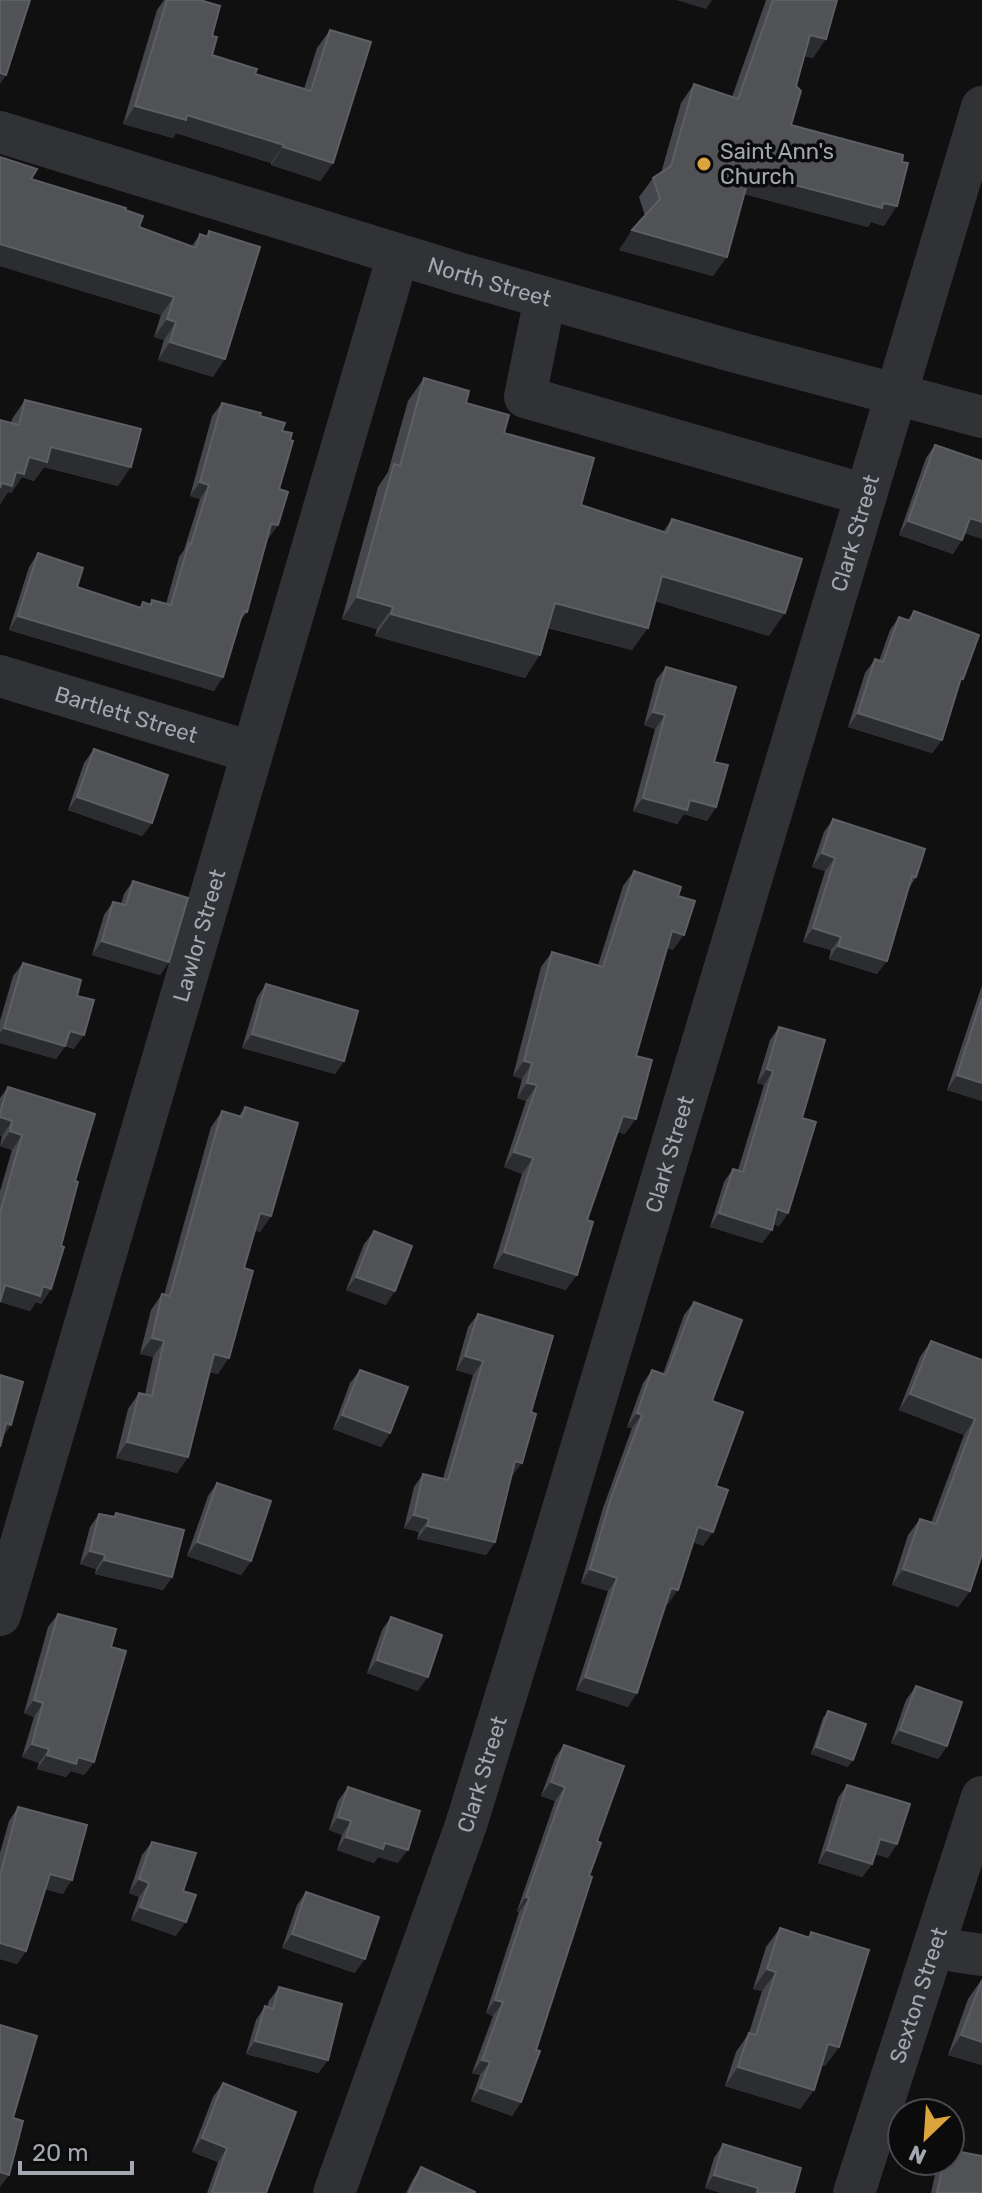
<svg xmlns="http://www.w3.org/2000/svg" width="982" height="2193" viewBox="0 0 982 2193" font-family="Rubik,sans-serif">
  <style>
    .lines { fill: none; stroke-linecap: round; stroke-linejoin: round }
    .minor { stroke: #313236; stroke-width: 42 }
    .wall { fill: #46474c }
    .shaded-wall { fill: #2c2d30 }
    .building { fill: #505256; stroke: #5d5f64; stroke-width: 2 }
    .poi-dot { fill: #dca43d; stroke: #0b0b0c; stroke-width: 3 }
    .labels { text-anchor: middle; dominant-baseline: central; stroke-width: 7; stroke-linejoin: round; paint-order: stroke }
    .poi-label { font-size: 22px; fill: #a3a7b0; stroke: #0b0b0c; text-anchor: start }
    .street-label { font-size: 22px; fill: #a3a7b0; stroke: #0b0b0c }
  </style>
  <rect width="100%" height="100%" fill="#101011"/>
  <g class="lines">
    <g class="minor">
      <path id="s1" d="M0,132L462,274L736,352L982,417"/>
      <polyline points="545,298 525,397 866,495"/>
      <path id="s2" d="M0,676L251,752"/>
      <path id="s3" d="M0,1615L398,255"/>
      <polyline points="934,1948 982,1955"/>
      <path id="s4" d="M334,2193L466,1825L548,1559L982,107"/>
      <path id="s5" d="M854,2193L982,1797"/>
    </g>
  </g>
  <g class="wall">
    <polygon points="164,0 200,0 212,36 212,55 255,74 304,89 317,48 330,30 333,163 320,181 271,165 271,163 176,133 173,138 123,124 157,10"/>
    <polygon points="766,0 837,0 813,58 804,56 796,86 791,125 884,226 871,222 868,227 744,194 713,276 619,250 645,216 639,197 653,178 661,173 681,103 694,84 732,97"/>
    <polygon points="0,157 31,179 125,210 139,227 192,246 200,234 206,236 209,231 213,377 158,360 164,340 154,337 161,315 0,266"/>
    <polygon points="424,378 466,403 504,433 581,505 663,532 672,519 769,636 655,601 632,650 548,628 525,678 375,636 377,629 342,619 378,487 388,472 408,401"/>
    <polygon points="25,400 118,486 44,467 34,481 22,477 11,493 8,492 0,504 0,420 11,423 12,419"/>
    <polygon points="222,403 260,416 282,431 278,525 268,539 267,539 247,612 240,621 214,691 9,630 29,567 38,553 77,587 139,608 143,602 149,604 152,600 166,604 179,557 184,550 200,499 190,496 212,416"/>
    <polygon points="935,445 965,533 953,554 899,535 926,458"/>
    <polygon points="914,611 959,684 942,740 932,753 848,727 865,673 875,659 879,661 890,630 899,617 908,620"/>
    <polygon points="666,667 714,762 716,807 707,821 684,814 677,824 633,811 655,729 644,725 656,680"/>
    <polygon points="94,749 152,823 142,836 68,810 84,763"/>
    <polygon points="833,819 916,877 909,888 877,974 829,959 831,950 803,942 825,871 812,867 824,832"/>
    <polygon points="634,871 678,896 673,950 667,948 636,1056 625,1134 617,1132 587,1220 566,1290 493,1268 522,1174 504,1167 526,1101 517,1098 522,1079 513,1076 541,967 552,952 598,965 623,886"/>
    <polygon points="133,881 169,962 160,975 92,955 104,915 113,902 121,904 124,894"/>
    <polygon points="23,963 74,1049 65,1046 56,1059 0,1043 0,1021 13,976"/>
    <polygon points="266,984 344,1061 335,1074 242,1048 257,998"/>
    <polygon points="982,985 982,1101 947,1090"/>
    <polygon points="779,1027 802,1118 788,1213 779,1226 773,1224 772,1230 762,1243 710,1227 724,1182 733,1169 738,1170 764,1085 757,1083 770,1040"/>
    <polygon points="8,1087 75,1181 51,1289 41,1304 36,1302 30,1311 0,1302 0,1191 12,1150 0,1146 2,1136 0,1136 0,1098"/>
    <polygon points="245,1107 271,1216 260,1232 255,1230 244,1268 218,1374 209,1372 188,1457 177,1473 116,1458 128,1409 139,1393 145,1394 153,1357 140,1354 151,1310 162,1294 164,1295 211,1127 222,1111 239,1116"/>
    <polygon points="374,1231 386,1305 346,1290 364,1244"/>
    <polygon points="694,1302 712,1401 716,1486 703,1546 694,1542 668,1604 666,1603 628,1707 576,1690 608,1591 581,1583 603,1508 632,1428 627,1427 643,1383 652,1370 663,1374 684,1315"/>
    <polygon points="478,1314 512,1476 511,1476 495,1542 486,1555 417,1539 419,1532 404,1528 414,1487 423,1474 443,1478 473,1375 456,1370 468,1327"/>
    <polygon points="931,1341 982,1360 970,1591 958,1607 892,1585 908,1535 920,1519 931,1523 964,1435 899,1410 920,1357"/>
    <polygon points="360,1370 390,1433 381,1447 333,1429 350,1383"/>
    <polygon points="217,1483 251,1561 241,1575 187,1556 208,1496"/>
    <polygon points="116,1513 172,1577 163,1590 95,1574 96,1569 80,1564 90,1527 99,1514 113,1517"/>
    <polygon points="58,1614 111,1647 94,1762 84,1775 71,1771 66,1777 37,1769 39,1763 22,1757 34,1717 24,1713 48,1627"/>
    <polygon points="391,1617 418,1691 367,1673 382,1630"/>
    <polygon points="916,1686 947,1746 938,1759 891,1743 906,1700"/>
    <polygon points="828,1711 848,1767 811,1754 823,1718"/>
    <polygon points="564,1745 597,1841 589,1876 536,2050 521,2102 512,2116 471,2101 480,2075 472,2073 493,2016 486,2013 519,1912 517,1911 555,1801 541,1796 555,1758"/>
    <polygon points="847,1785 888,1858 875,1854 872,1864 862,1877 818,1863 838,1798"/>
    <polygon points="348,1787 398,1863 378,1857 374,1863 337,1850 342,1835 329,1830 338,1801"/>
    <polygon points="18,1807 63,1894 45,1889 26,1951 17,1964 0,1959 0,1853 9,1821"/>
    <polygon points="152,1842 183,1891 176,1936 131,1920 139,1897 129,1893 142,1855"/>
    <polygon points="306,1892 355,1973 282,1948 297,1905"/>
    <polygon points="780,1928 808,1937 811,1932 839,2047 825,2066 822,2065 814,2090 800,2109 725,2086 736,2052 749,2033 762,1991 753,1989 766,1947"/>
    <polygon points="982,1979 982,2065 948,2055 968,1999"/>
    <polygon points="279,1987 328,2060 318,2073 246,2054 256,2020 265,2006 267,2007 269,2001"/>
    <polygon points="223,2083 266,2193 207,2193 218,2162 192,2152 213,2097"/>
    <polygon points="723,2144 794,2193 721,2193 705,2188 714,2158"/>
    <polygon points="938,2161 950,2161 982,2193 931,2193"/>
    <polygon points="421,2167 475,2193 406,2193 412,2181"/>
  </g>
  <g class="shaded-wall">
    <polygon points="676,0 712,0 706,9"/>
    <polygon points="810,35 826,39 813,58 796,54"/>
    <polygon points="0,73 6,75 0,84"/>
    <polygon points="135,106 187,115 284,145 271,163 176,133 173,138 123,124"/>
    <polygon points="283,147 333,163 320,181 271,165"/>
    <polygon points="750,173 897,206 884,226 871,222 868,227 737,192"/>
    <polygon points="632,230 727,257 713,276 619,250"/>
    <polygon points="0,244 174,297 161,315 0,266"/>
    <polygon points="167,319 176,322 164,340 154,337"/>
    <polygon points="170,342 225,359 213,377 158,360"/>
    <polygon points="51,447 131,467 118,486 44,467 34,481 22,477 11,493 8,492 0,504 0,486 16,472 29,457"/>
    <polygon points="200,482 209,485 200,499 190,496"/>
    <polygon points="970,518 982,522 982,539 960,532"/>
    <polygon points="908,521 962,540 953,554 899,535"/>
    <polygon points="271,524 278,525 268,539 262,537"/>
    <polygon points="662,576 785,613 769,636 646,598"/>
    <polygon points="357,597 393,607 377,629 342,619"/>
    <polygon points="555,603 648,628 632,650 539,625"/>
    <polygon points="391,614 540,655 525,678 375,636"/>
    <polygon points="18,616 223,677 214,691 9,630"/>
    <polygon points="653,712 665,715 655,729 644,725"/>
    <polygon points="858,713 942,740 932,753 848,727"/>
    <polygon points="77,797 152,823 142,836 68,810"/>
    <polygon points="643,798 690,800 716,807 707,821 684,814 677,824 633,811"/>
    <polygon points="822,853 835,858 825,871 812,867"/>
    <polygon points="813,928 841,937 831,950 803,942"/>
    <polygon points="672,931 684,935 673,950 662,946"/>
    <polygon points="102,941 169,962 160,975 92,955"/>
    <polygon points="838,946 887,961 877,974 829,959"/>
    <polygon points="4,1028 70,1031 84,1035 74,1049 65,1046 56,1059 0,1043 0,1033"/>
    <polygon points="252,1034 344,1061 335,1074 242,1048"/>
    <polygon points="524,1061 532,1063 522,1079 513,1076"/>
    <polygon points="767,1069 773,1071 764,1085 757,1083"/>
    <polygon points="957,1075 982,1083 982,1101 947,1090"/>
    <polygon points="527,1083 537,1085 526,1101 517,1098"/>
    <polygon points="623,1116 636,1119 625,1134 612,1131"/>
    <polygon points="0,1117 12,1121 2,1136 0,1136"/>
    <polygon points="10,1131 22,1135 12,1150 0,1146"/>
    <polygon points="514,1152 533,1158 522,1174 504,1167"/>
    <polygon points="777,1209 788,1213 779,1226 768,1223"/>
    <polygon points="260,1213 271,1216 260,1232 249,1229"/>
    <polygon points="719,1213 772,1230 762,1243 710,1227"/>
    <polygon points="504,1252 577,1275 566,1290 493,1268"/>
    <polygon points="356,1277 395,1291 386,1305 346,1290"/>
    <polygon points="5,1285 43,1286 51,1289 41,1304 36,1302 30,1311 0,1302"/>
    <polygon points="152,1338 164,1341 153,1357 140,1354"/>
    <polygon points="214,1354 229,1358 218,1374 202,1370"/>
    <polygon points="465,1356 483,1361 473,1375 456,1370"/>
    <polygon points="910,1394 975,1419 964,1435 899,1410"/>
    <polygon points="637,1413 642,1415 632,1428 627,1427"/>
    <polygon points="342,1415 390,1433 381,1447 333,1429"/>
    <polygon points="6,1423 11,1425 1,1440"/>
    <polygon points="127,1442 188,1457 177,1473 116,1458"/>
    <polygon points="515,1461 522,1463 512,1476 505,1474"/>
    <polygon points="414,1515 429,1519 419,1532 404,1528"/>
    <polygon points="427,1526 495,1542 486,1555 417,1539"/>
    <polygon points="698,1527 713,1532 703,1546 689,1540"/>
    <polygon points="197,1542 251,1561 241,1575 187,1556"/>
    <polygon points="90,1551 105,1555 96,1569 80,1564"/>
    <polygon points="104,1560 172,1577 163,1590 95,1574"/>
    <polygon points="590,1569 617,1578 608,1591 581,1583"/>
    <polygon points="903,1569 970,1591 958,1607 892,1585"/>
    <polygon points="671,1588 678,1590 668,1604 661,1602"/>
    <polygon points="377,1660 428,1677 418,1691 367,1673"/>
    <polygon points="585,1677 637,1693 628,1707 576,1690"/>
    <polygon points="34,1700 43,1703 34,1717 24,1713"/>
    <polygon points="900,1730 947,1746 938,1759 891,1743"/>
    <polygon points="32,1744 49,1749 39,1763 22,1757"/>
    <polygon points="816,1747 853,1760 848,1767 811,1754"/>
    <polygon points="47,1755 78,1757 94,1762 84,1775 71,1771 66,1777 37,1769"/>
    <polygon points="551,1782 565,1787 555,1801 541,1796"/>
    <polygon points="338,1817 351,1821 342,1835 329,1830"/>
    <polygon points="346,1837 385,1843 408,1850 398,1863 378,1857 374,1863 337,1850"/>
    <polygon points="880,1839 897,1844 888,1858 870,1852"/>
    <polygon points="827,1850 872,1864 862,1877 818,1863"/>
    <polygon points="50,1874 72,1880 63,1894 40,1888"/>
    <polygon points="139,1879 149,1883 139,1897 129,1893"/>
    <polygon points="526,1897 529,1898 519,1912 517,1911"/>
    <polygon points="140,1907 186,1922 176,1936 131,1920"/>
    <polygon points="292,1934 365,1959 355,1973 282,1948"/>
    <polygon points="0,1943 26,1951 17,1964 0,1959"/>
    <polygon points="767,1969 776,1972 762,1991 753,1989"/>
    <polygon points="495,2000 503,2002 493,2016 486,2013"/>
    <polygon points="961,2035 982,2042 982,2065 948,2055"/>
    <polygon points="255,2041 328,2060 318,2073 246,2054"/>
    <polygon points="828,2044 839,2047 825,2066 815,2063"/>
    <polygon points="482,2060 490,2062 480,2075 472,2073"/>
    <polygon points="738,2067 814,2090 800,2109 725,2086"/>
    <polygon points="480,2088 521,2102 512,2116 471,2101"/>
    <polygon points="202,2138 227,2148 218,2162 192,2152"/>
    <polygon points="0,2172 9,2175 0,2187"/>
    <polygon points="714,2175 758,2188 755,2193 721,2193 705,2188"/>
  </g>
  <g class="building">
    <polygon points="0,0 30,0 6,75 0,73"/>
    <polygon points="167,0 200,0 220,6 212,36 217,37 212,55 257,69 255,74 311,91 330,30 371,42 333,163 283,147 284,145 187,115 186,120 135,106"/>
    <polygon points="773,0 837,0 826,39 810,35 796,86 801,91 791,125 903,155 902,162 908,163 897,206 883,203 882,208 750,173 727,257 632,230 660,199 653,178 671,166 694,84 738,99"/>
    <polygon points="0,157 37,169 31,179 126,208 125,210 143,216 139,227 196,248 200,234 208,237 209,231 260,247 225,359 170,342 176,322 167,319 174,297 0,244"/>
    <polygon points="424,378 469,391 466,403 509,415 504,433 594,458 581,505 667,533 672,519 802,559 785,613 662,576 648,628 555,603 540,655 391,614 393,607 357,597 394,464 400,466"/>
    <polygon points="25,400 141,429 131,467 51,447 47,462 29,457 24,474 16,472 12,486 2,483 0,488 0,420 19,425"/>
    <polygon points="222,403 261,413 260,416 285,423 282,431 292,433 290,440 293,441 279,489 288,492 278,525 271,524 247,612 243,611 223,677 18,616 38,553 83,568 77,587 141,608 143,602 151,605 152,600 171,605 189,543 191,544 209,485 200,482"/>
    <polygon points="935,445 982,461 982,522 970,518 962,540 908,521"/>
    <polygon points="914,611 979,635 963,679 961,678 942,740 858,713 875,659 883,662 899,617 910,621"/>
    <polygon points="666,667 736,687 714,762 728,765 716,807 690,800 687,810 643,798 665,715 653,712"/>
    <polygon points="94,749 168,775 152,823 77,797"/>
    <polygon points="833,819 925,849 916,877 912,876 887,961 838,946 841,937 813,928 835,858 822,853"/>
    <polygon points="634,871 681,887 678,896 695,901 684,935 672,931 636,1056 652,1060 636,1119 623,1116 587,1220 593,1222 577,1275 504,1252 533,1158 514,1152 537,1085 527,1083 532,1063 524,1061 552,952 603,967"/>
    <polygon points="133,881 188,898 169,962 102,941 113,902 126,905"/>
    <polygon points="23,963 81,980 77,996 94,1000 84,1035 70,1031 65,1046 4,1028"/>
    <polygon points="266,984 358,1011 344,1061 252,1034"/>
    <polygon points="982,998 982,1083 957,1075"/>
    <polygon points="779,1027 825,1040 802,1118 816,1122 788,1213 777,1209 772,1230 719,1213 733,1169 743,1172 773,1071 767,1069"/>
    <polygon points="8,1087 95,1114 75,1181 78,1182 61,1246 64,1247 51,1289 43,1286 40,1296 5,1285 0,1302 0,1213 22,1135 10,1131 12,1121 0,1117 0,1113"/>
    <polygon points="245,1107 298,1123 271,1216 260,1213 244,1268 253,1271 229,1358 214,1354 188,1457 127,1442 139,1393 152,1396 164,1341 152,1338 162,1294 170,1296 222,1111 242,1117"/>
    <polygon points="374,1231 412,1246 395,1291 356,1277"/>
    <polygon points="694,1302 742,1320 712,1401 743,1412 716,1486 728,1490 713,1532 698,1527 678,1590 671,1588 637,1693 585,1677 617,1578 590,1569 612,1495 642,1415 637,1413 652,1370 666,1375"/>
    <polygon points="478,1314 553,1336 531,1412 536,1414 522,1463 515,1461 495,1542 427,1526 429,1519 414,1515 423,1474 448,1480 483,1361 465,1356"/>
    <polygon points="931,1341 982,1360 982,1554 970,1591 903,1569 920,1519 936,1524 975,1419 910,1394"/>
    <polygon points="360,1370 408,1387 390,1433 342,1415"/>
    <polygon points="0,1375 23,1382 11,1425 6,1423 0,1447"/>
    <polygon points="217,1483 271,1501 251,1561 197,1542"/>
    <polygon points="116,1513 184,1530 172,1577 104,1560 105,1555 90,1551 99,1514 115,1517"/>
    <polygon points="58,1614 116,1629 111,1647 126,1651 94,1762 78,1757 76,1764 47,1755 49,1749 32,1744 43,1703 34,1700"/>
    <polygon points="391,1617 442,1635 428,1677 377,1660"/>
    <polygon points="916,1686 962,1702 947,1746 900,1730"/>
    <polygon points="828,1711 866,1724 853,1760 816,1747"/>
    <polygon points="564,1745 624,1766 597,1841 601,1843 589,1876 592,1877 536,2050 540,2051 521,2102 480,2088 490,2062 482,2060 503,2002 495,2000 529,1898 526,1897 565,1787 551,1782"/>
    <polygon points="847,1785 910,1804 897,1844 880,1839 872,1864 827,1850"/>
    <polygon points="348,1787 420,1811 408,1850 385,1843 383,1849 346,1837 351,1821 338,1817"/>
    <polygon points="18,1807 87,1825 72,1880 50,1874 26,1951 0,1943 0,1876"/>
    <polygon points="152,1842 196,1853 183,1891 196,1895 186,1922 140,1907 149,1883 139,1879"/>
    <polygon points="306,1892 379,1917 365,1959 292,1934"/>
    <polygon points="780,1928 810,1938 811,1932 869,1950 839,2047 828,2044 814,2090 738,2067 749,2033 756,2035 776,1972 767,1969"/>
    <polygon points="982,1980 982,2042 961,2035"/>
    <polygon points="279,1987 342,2004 328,2060 255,2041 265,2006 273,2009"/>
    <polygon points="0,2025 37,2036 13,2118 23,2121 9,2175 0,2172"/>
    <polygon points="223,2083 296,2112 266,2193 216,2193 212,2192 227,2148 202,2138"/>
    <polygon points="723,2144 801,2168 794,2193 757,2193 758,2188 714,2175"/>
    <polygon points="950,2150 982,2156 982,2193 937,2193 944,2161 950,2161"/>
    <polygon points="421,2167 475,2192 475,2193 409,2193"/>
  </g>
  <circle class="poi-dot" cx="704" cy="164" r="8"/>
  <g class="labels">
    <g class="poi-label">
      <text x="720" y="151">Saint Ann's<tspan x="720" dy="25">Church</tspan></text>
    </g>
    <g class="street-label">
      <text stroke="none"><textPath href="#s1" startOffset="512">North Street</textPath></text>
      <text stroke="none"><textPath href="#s4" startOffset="1740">Clark Street</textPath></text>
      <text stroke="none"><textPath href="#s2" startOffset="132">Bartlett Street</textPath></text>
      <text stroke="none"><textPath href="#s3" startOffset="708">Lawlor Street</textPath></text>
      <text stroke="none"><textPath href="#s4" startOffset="1092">Clark Street</textPath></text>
      <text stroke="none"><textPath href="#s4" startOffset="444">Clark Street</textPath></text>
      <text stroke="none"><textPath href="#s5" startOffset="208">Sexton Street</textPath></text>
    </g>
  </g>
  <g transform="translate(926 2137) rotate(205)"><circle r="38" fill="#0b0b0c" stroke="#48494e" stroke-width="2"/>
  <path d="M0-6L14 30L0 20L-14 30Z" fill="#dca43d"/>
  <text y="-12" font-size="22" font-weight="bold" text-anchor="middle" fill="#a3a7b0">N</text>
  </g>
  <path d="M20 2161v12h112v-12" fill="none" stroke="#a3a7b0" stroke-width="4"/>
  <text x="32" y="2161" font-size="24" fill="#a3a7b0" stroke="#0b0b0c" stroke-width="6" paint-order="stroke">20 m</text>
</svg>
